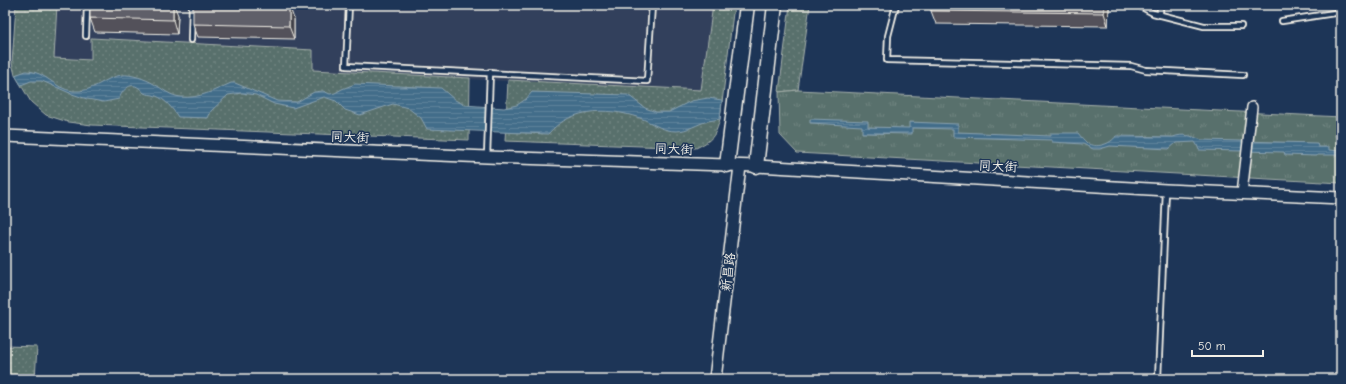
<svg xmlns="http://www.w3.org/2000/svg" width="1346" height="384" viewBox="0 0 1346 384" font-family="'Comic Neue','LXGW WenKai TC',sans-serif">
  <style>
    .built { fill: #31415c }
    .grass { fill: url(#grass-dots); stroke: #a6b0aa }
    .park { fill: url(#park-tufts); stroke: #a6b0aa }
    .water { fill: url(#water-rules); stroke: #8aa2b0 }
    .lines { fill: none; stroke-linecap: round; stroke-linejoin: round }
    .service-casing { stroke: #f4f1e8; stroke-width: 8 }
    .minor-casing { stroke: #f4f1e8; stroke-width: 12 }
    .tertiary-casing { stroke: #f4f1e8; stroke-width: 14 }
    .primary-casing { stroke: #f4f1e8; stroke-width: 17 }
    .service { stroke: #1d3557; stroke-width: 4.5 }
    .minor { stroke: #1d3557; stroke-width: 9 }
    .tertiary { stroke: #1d3557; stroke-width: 11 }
    .primary { stroke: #1d3557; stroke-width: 14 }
    .wall { fill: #52515a; stroke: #f4f1e8 }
    .shaded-wall { fill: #42424a; stroke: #f4f1e8 }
    .building { fill: #5f5e69; stroke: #f4f1e8 }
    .labels { text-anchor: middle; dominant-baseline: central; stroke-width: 3; stroke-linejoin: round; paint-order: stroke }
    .street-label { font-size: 13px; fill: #f4f1e8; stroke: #1d3557 }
  </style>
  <defs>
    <pattern id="grass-dots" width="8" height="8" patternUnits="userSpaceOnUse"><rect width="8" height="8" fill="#58706c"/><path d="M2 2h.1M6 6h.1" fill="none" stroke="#718581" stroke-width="1.8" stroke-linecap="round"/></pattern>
    <pattern id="park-tufts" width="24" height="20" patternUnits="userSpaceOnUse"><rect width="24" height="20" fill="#58706c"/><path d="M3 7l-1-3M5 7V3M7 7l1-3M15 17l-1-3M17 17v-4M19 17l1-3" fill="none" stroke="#718581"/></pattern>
    <pattern id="water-rules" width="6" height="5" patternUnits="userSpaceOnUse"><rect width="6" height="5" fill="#436d8a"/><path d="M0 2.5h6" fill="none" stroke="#5f829a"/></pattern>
  </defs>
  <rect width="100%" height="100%" fill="#1d3557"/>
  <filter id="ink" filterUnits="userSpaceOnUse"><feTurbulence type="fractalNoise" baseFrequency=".025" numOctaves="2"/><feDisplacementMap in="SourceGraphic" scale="8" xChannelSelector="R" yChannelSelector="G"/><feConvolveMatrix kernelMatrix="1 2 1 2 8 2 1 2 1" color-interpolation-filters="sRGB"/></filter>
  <g filter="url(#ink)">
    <polygon class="built" points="57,5 713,5 701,91 54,58"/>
    <g class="grass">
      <polygon points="16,5 57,5 54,58 91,60 91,38 313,50 313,70 470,78 469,140 92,125 68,122 46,115 31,102 15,75 12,63"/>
      <path d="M713,5H734L720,119C715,137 712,140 696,148L505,141L508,80L701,90Z"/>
      <polygon points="790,5 810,5 798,90 779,92"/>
      <polygon points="5,346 37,347 35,379 5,379"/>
    </g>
    <polygon class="park" points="798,90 1341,117 1341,183 797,153 780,135 779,92"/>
    <g class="water">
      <path d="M26,71C46,71 54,89 73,91C93,93 104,77 122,75C131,74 146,79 154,84C163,89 170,96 181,97C199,99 215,90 231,83H235L277,101L297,102L314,92L323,91L330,94L335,93L342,89L355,84L441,88L455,100L465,105L504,108L517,105L526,99L532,92L628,95L645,108L656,112H669L691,101L708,98L722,100L720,119C716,120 712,120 708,121C697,124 688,131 676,131C664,131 655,125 645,120C613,107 572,106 548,134L427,129L421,118L408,108L393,104L360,115L345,110L336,101L324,97L293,108L274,104L256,95L242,93L228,95L211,111L208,118L178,117C173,109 165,99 156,96C152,94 147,95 144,93C142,91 141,89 139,88C130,81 122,91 119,99L104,102L87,99L72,94L42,81H31L21,85L15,75Z"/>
      <path d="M810,119L868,121V127L909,128V122L958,124V132L1051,136V133H1078C1081,137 1084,140 1087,143C1096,149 1111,144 1116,136L1173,137C1184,133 1191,136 1202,140L1317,143L1318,147H1329V150L1340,151L1341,149V155H1317V156L1285,155L1284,152L1199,150L1197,145L1195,142L1176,143L1169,149L1110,146L1100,149H1093L1083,144L1052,142V140L953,137V129L912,128V134L862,133V126L810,123Z"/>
    </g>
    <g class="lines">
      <g class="service-casing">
        <g id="service">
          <polyline points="349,5 346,66 647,81 652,5"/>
          <polyline points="896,5 888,36 887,60 1131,66 1146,70 1243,75"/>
          <polyline points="1138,5 1153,13 1204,26 1241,26"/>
          <polyline points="1160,15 1160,5"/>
          <polyline points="1282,21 1341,12"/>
          <polyline points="86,36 87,5"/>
          <polyline points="191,40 192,5"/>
          <polyline points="487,156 490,72"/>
          <polyline points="1158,379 1166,191"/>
        </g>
      </g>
      <g class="minor-casing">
        <polyline id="minor" points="1242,193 1252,107"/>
      </g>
      <g class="tertiary-casing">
        <g id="tertiary">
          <polyline points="5,136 487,157 756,166 1166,190 1341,198"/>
          <polyline points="715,379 740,166"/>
        </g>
      </g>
      <g class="primary-casing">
        <g id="primary">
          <polyline points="727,165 747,5"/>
          <polyline points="756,166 775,5"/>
        </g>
      </g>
      <use href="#service" class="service"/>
      <use href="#minor" class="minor"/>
      <use href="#tertiary" class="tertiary"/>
      <use href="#primary" class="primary"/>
    </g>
    <g class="wall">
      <polygon points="931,5 1108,5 1109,8 1108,26 936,24 931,11"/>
      <polygon points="178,15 177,34 95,32 90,18"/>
      <polygon points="294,19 294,39 198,37 193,24"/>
    </g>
    <g class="shaded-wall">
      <polygon points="173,5 174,5 178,15 177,34 173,20"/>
      <polygon points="289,5 294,19 294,39 289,26"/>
      <polygon points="1104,5 1108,5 1109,8 1108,26 1104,13"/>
    </g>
    <g class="building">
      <polygon points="90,5 173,5 173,20 90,18"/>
      <polygon points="193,5 289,5 289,26 193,24"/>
      <polygon points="931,5 1104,5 1104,13 931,11"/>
    </g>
  </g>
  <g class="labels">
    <g class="street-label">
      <text transform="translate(350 137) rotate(2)">同大街</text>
      <text transform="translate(674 149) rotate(2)">同大街</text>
      <text transform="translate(998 166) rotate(3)">同大街</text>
      <text transform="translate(728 272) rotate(-83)">新昌路</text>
    </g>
  </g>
  <rect width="1346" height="384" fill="none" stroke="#1d3557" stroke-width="20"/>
  <rect x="10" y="10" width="1326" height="364" fill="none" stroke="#f4f1e8" stroke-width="1.5" filter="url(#ink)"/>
  <path d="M1192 350v6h71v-6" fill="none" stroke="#f4f1e8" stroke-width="2"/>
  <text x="1198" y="350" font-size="12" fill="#f4f1e8" stroke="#1d3557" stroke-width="3" paint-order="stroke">50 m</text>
</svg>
